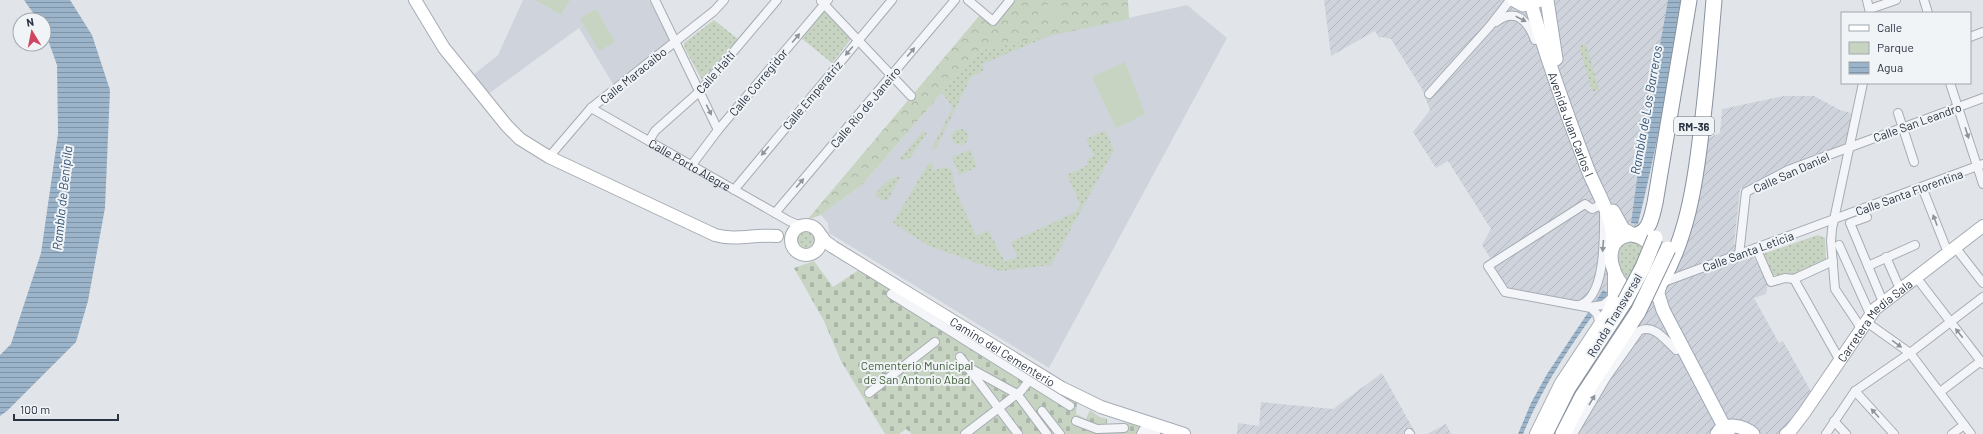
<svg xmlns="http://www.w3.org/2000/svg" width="1983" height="434" viewBox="0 0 1983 434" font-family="Barlow,sans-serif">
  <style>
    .built { fill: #cfd4dc }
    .industrial { fill: url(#industrial-furrows) }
    .green { fill: url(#green-dots) }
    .forest { fill: url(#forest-crowns) }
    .cemetery { fill: url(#cemetery-stones) }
    .pitch { fill: #c7d4c2 }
    .water { fill: url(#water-rules) }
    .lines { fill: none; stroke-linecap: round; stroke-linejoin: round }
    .street-casing { stroke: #a6acb4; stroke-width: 10 }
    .secondary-casing { stroke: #a6acb4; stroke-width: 14 }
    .primary-casing { stroke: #a0a9b6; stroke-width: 15 }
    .highway-casing { stroke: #8893a0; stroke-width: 17 }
    .street { stroke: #f4f5f8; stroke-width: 8 }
    .secondary { stroke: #fff; stroke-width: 12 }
    .primary { stroke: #fff; stroke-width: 13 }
    .highway { stroke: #fff; stroke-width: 15 }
    .highway-bridge-casing { stroke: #8893a0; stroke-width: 17; stroke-linecap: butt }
    .highway-bridge { stroke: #fff; stroke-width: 15 }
    .oneway { fill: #8e949d }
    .labels { text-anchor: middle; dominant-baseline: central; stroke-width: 4; stroke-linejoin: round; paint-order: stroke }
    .shield { fill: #f1f4f7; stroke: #656d78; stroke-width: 1 }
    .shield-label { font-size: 11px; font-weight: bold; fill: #293342 }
    .street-label { font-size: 12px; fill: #293342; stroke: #f1f4f7 }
    .park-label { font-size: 12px; fill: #3f5d37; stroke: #f1f4f7 }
    .water-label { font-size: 13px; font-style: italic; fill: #335376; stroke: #f1f4f7 }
  </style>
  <defs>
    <pattern id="industrial-furrows" width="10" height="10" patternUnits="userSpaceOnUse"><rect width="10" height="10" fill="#cfd4dc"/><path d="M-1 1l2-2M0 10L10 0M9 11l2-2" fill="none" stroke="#b2b6be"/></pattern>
    <pattern id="green-dots" width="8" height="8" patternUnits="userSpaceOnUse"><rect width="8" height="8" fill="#c7d4c2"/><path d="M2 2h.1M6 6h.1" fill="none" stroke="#abb6a8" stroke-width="1.8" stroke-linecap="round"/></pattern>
    <pattern id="forest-crowns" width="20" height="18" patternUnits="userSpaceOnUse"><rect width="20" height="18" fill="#c7d4c2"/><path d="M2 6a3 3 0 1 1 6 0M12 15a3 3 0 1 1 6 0" fill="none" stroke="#abb6a8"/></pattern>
    <pattern id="cemetery-stones" width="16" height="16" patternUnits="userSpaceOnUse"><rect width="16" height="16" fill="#c7d4c2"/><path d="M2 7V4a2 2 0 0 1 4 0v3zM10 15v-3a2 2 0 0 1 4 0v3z" fill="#abb6a8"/></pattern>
    <pattern id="water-rules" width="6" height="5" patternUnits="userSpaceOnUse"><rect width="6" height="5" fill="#9cb4ca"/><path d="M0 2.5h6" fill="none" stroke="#7f93a6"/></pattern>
  </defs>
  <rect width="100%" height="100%" fill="#e1e5ea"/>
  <g class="built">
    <polygon points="523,0 649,0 670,41 613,84 579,28 487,95 473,75 498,55"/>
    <polygon points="1187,5 1227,38 1049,368 829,233 828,223 821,215 863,184 978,51"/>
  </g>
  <g class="industrial">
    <polygon points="1324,0 1675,0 1635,224 1638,224 1662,246 1675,252 1708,138 1720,133 1722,109 1784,96 1814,96 1840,110 1851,113 1848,143 1786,165 1740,189 1734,244 1754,258 1768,284 1766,294 1754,298 1779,343 1783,341 1814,397 1786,434 1536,434 1600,324 1596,312 1505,292 1489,266 1493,262 1482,245 1491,229 1448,161 1436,168 1413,132 1430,110 1422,89 1391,39 1382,37 1379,38 1375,31 1331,56"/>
    <polygon points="1382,373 1416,434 1237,434 1238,423 1259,426 1261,402 1333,409"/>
    <polygon points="1446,424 1451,434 1427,434"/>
  </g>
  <g class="green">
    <polygon points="826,6 854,35 832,63 801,38"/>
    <polygon points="714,20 738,39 702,80 684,47 684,43"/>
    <polygon points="1054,34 982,64 984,70 971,77 936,148 931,150 953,107 942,93 978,51"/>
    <polygon points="1586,44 1599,90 1592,92 1579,46"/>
    <circle cx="960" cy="137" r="8"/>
    <polygon points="1105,130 1114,150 1051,265 1000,271 929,246 893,223 928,164 932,162 934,170 946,167 952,170 955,189 976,236 988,230 1005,262 1017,257 1011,242 1076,212 1080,204 1067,175 1088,165 1087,159 1094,156 1086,139"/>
    <polygon points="923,131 927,133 910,158 902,161 900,158"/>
    <polygon points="970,150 977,167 959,175 952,157"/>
    <polygon points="901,176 888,199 884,201 875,195 876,192 892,178"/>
    <circle cx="806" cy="240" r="15"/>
    <polygon points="1818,235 1825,238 1826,262 1795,275 1773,275 1763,254"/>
    <path d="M1631,241C1646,244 1650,255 1655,268L1640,291L1629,285L1618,266L1617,253L1621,245Z"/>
  </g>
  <polygon class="forest" points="1015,0 1128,0 1129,19 978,51 863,184 821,215 807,220 980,15 993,26"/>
  <polygon class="cemetery" points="814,261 833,287 860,269 1077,402 1076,414 1086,419 1090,410 1100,417 1107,419 1107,424 1142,423 1171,434 912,434 906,429 899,434 885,434 841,361 824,321 794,268"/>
  <g class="pitch">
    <polygon points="535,0 570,0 561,15"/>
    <polygon points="1059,3 1061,18 1039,21 1037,6"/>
    <polygon points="596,9 615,42 599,51 580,18"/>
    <polygon points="1125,62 1145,114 1116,128 1092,77"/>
  </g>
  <g class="water">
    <polygon points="24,0 70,0 92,35 110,90 105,208 88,301 76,342 7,411 0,416 0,355 11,344 41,253 58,134 57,65 44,29 44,20 38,20"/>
    <path d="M1668,0H1682C1671,75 1656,150 1638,224L1631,223L1640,157Z"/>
    <path d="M1603,290L1609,294C1575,338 1544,383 1523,434H1518L1531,403L1547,374Z"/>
  </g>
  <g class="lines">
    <g class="street-casing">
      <g id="street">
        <polyline points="655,0 718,130"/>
        <polyline points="968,0 993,21 1010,0"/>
        <polyline points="1867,0 1870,13"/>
        <polyline points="1924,0 1928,13"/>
        <polyline points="821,1 911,96"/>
        <polyline points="1870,9 1896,0"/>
        <path d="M1496,22C1516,7 1528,21 1535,40L1542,39"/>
        <polyline points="1970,37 1983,32"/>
        <polyline points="1950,83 1983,184"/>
        <polyline points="1429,94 1490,26 1510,0"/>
        <path id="s1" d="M591,108L789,221L801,226"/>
        <polyline points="1898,113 1914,162"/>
        <polyline points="649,141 655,131 700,91 777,0"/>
        <polyline points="549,157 591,108 714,11 724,0"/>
        <polyline points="691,166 718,130 828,0"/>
        <polyline points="1922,187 1948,253"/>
        <polyline points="734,190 892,0"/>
        <polyline points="775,213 955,0"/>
        <polyline points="1867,217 1850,223 1883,302"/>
        <polyline points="1839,245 1870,314"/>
        <polyline points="1955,247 1983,283"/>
        <polyline points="1756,248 1771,282 1785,278 1794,279 1833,261"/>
        <polyline points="1739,255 1746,192 1788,170 1983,98"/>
        <polyline points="1886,257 1900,289"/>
        <polyline points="1868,266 1915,245"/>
        <polyline points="1916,277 1983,364"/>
        <polyline points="1794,279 1839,359"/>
        <polyline points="1661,283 1983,164"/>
        <polyline points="891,294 1070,406"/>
        <path d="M1579,305C1606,298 1604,236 1604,214"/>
        <polyline points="1589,307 1603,305 1614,296"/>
        <polyline points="1865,321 1910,353 1971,434"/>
        <polyline points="1600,324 1597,314 1591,308 1505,292 1488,266 1585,204 1592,209 1603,204"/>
        <polyline points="1861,328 1835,289 1831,241 1832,229 1863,83"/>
        <polyline points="960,357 1018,434"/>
        <polyline points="966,366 1017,394 1047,434"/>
        <polyline points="1855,391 1894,434"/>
        <polyline points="1940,392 1981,361"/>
        <polyline points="869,393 935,342"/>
        <polyline points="1042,411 1060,434"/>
        <polyline points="1076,421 1097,429 1124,428"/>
        <polyline points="1834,421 1846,434"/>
        <polyline points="1409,433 1410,434"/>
        <polyline points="965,434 1021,391 1029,381"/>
        <polyline points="1141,434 1143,430 1156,434"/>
        <path d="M1573,434L1606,378L1639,331C1654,323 1666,341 1676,350"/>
        <polyline points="1826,434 1855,391 1910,353 1983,297"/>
        <polyline points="1952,434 1964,425"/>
      </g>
    </g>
    <g class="secondary-casing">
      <g id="secondary">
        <path d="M415,0L444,48L507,126L520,139L549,157L715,235C735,241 756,234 777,236"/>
        <circle cx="806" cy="240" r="15"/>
        <path id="s2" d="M820,234L826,242L833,247L1062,388L1101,407L1184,434"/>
        <polyline points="1536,434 1561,383 1610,309 1614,296 1614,269"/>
        <path id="s3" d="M1786,434L1791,430L1804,413L1875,309L1983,226"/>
      </g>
    </g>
    <g class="primary-casing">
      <g id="primary">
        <polyline points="1514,0 1523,5 1538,1"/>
        <path id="s4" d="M1530,0C1546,57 1567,115 1588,170C1598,195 1616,220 1612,248"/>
        <polyline points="1547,0 1556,59"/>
        <polyline points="1613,211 1623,229 1634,235"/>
        <path d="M1629,235C1650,234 1666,264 1661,283C1660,288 1656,292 1651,295C1623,309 1590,242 1629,235Z"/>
        <polyline points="1659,288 1658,294 1663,310 1728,434"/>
        <path d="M1717,434C1724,421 1744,426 1753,434"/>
      </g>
    </g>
    <g class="highway-casing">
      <g id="highway">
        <path d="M1636,235C1650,232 1652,215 1655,203L1689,0"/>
        <path d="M1661,282C1687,237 1695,185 1701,133C1707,89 1710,45 1714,0"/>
        <polyline points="1545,434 1568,388 1625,301"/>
        <polyline points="1563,434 1582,397 1638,312"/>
      </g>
    </g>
    <use href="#street" class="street"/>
    <use href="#secondary" class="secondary"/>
    <use href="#primary" class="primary"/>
    <use href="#highway" class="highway"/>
    <g class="highway-bridge-casing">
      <g id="highway-bridge">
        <polyline points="1625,301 1643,267 1655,238"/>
        <polyline points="1638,312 1668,249"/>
      </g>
    </g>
    <use href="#highway-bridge" class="highway-bridge"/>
  </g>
  <defs><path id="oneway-solid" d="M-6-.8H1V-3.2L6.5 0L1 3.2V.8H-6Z"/></defs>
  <g class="oneway">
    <use href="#oneway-solid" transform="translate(1521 19) rotate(27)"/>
    <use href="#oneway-solid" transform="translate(796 38) rotate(-50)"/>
    <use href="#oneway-solid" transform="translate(849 51) rotate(130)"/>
    <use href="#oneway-solid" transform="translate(911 52) rotate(-50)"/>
    <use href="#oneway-solid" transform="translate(709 110) rotate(64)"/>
    <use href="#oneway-solid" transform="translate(1967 133) rotate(72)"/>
    <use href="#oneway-solid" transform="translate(765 151) rotate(130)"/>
    <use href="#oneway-solid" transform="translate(800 183) rotate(-50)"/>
    <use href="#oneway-solid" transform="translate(1935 220) rotate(-111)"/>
    <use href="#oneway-solid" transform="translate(1603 246) rotate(94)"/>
    <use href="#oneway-solid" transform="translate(1959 333) rotate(-128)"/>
    <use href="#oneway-solid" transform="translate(1897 344) rotate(36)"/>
    <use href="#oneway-solid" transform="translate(1592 400) rotate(-59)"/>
    <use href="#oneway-solid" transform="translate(1875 413) rotate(-132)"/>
  </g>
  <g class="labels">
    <rect class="shield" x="1674" y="117" width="40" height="18" rx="3"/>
    <g class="shield-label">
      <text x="1694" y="126">RM-36</text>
    </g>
    <g class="street-label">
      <text transform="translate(715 72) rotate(-49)">Calle Haití</text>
      <text transform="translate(633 75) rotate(-39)">Calle Maracaibo</text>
      <text transform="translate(758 82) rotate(-50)">Calle Corregidor</text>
      <text transform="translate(812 95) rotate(-50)">Calle Emperatriz</text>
      <text transform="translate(865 107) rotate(-50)">Calle Río de Janeiro</text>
      <text transform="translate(1917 122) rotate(-20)">Calle San Leandro</text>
      <text stroke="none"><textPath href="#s4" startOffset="131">Avenida Juan Carlos I</textPath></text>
      <text stroke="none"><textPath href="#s1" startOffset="114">Calle Porto Alegre</textPath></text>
      <text transform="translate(1791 172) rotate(-24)">Calle San Daniel</text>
      <text transform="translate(1909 192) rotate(-20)">Calle Santa Florentina</text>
      <text transform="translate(1748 251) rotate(-20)">Calle Santa Leticia</text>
      <text transform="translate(1614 315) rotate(-59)">Ronda Transversal</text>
      <text stroke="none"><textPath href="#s3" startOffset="145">Carretera Media Sala</textPath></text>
      <text stroke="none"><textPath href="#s2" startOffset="218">Camino del Cementerio</textPath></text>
    </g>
    <g class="park-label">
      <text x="917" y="365">Cementerio Municipal<tspan x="917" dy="14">de San Antonio Abad</tspan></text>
    </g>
    <g class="water-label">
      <text transform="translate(1646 110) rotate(-80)">Rambla de Los Barreros</text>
      <text transform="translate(62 198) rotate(-84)">Rambla de Benipila</text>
    </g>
  </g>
  <rect x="1841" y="12" width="130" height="72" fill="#f1f4f7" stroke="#a1a7af"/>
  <rect x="1849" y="25" width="20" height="6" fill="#ffffff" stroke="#a1a7af"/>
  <text x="1877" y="32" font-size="12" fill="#293342">Calle</text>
  <rect x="1849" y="42" width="20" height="12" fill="#c7d4c2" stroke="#a1a7af"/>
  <text x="1877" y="52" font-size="12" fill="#293342">Parque</text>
  <rect x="1849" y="62" width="20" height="12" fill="url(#water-rules)" stroke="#a1a7af"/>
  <text x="1877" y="72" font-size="12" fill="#293342">Agua</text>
  <g transform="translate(32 32) rotate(350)"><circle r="19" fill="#f1f4f7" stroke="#a1a7af"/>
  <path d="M0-3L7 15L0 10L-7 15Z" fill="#ce465f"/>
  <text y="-6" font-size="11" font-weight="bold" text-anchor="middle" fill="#293342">N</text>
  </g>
  <path d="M14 414v6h104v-6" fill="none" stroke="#293342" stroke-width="2"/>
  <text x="20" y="414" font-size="12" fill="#293342" stroke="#f1f4f7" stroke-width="3" paint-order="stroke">100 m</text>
</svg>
